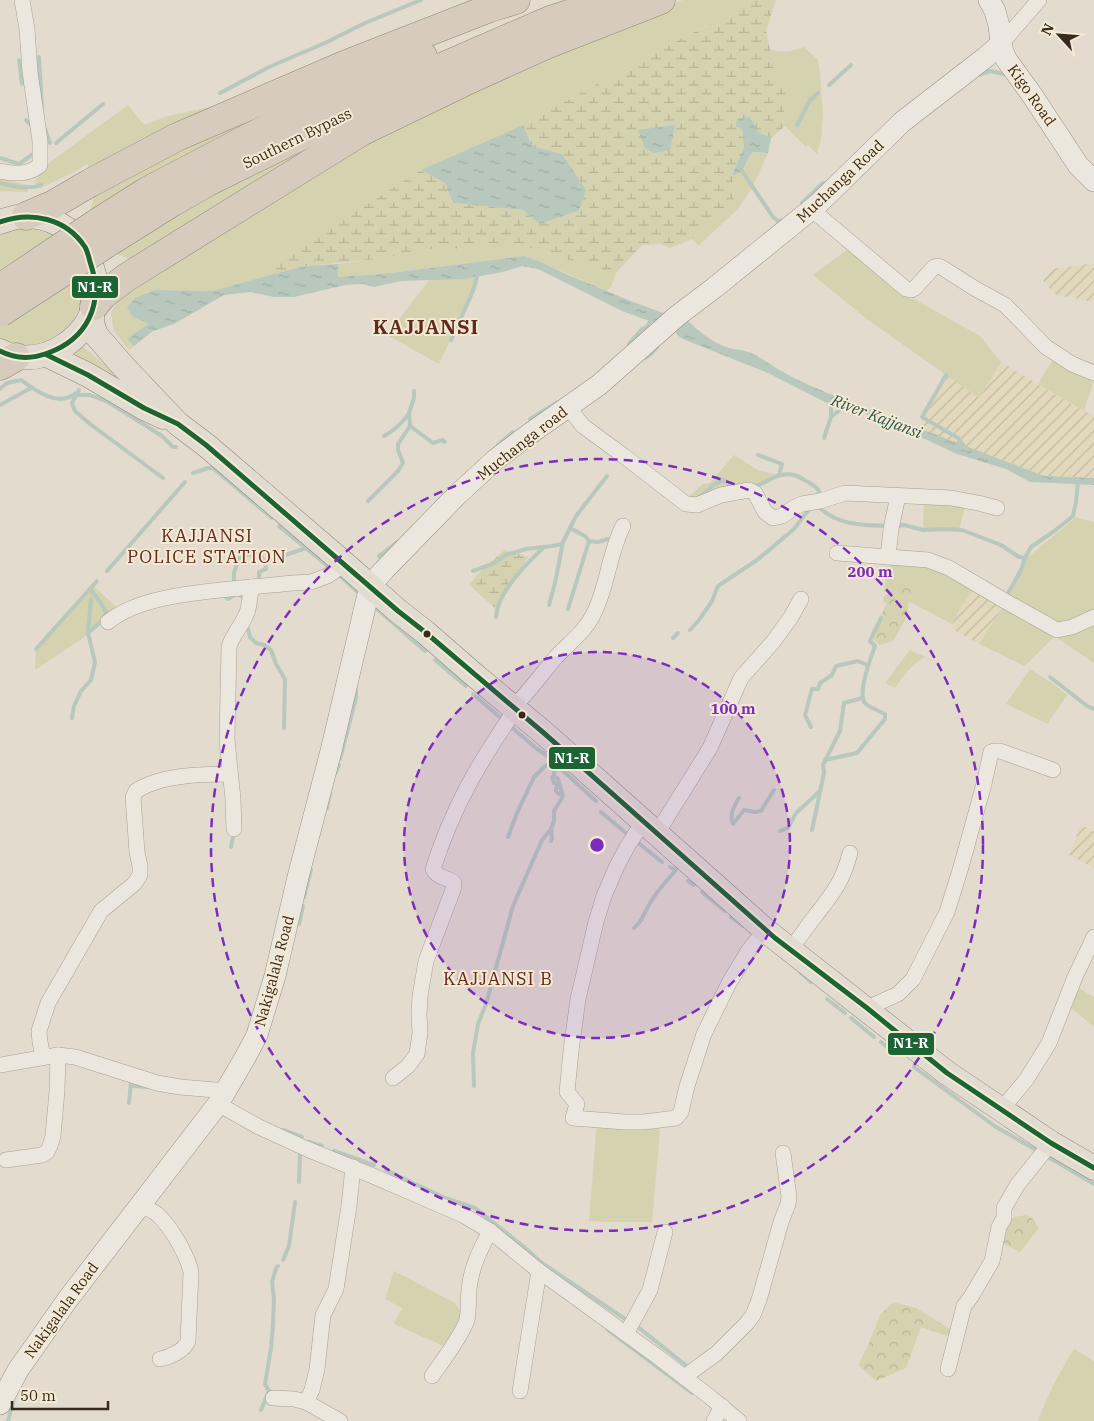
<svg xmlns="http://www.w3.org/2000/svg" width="1094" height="1421" viewBox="0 0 1094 1421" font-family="'IBM Plex Serif',serif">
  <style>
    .farmland { fill: url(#farmland-furrows) }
    .green { fill: #d4d2af }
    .forest { fill: url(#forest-crowns) }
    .wetland { fill: url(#wetland-marsh) }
    .water { fill: url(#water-ripples) }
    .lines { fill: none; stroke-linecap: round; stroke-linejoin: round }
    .stream { stroke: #b8c8bd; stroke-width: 4 }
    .street-casing { stroke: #a8a095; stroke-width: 16 }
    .secondary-casing { stroke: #989086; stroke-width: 22 }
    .primary-casing { stroke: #8e867c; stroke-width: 25 }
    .highway-casing { stroke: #8e867c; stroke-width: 29 }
    .street { stroke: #ece7de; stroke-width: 15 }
    .secondary { stroke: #ece7de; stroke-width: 21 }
    .primary { stroke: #e2dcd0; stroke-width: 24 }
    .highway { stroke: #d6cbbd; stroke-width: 28 }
    .highway-bridge-casing { stroke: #8e867c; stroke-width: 29; stroke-linecap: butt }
    .highway-bridge { stroke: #d6cbbd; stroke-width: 28 }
    .bus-1-casing { stroke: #f4e9d2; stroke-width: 9 }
    .bus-1 { stroke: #1d6434; stroke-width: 5 }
    .ring { fill: none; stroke: #7b2cbf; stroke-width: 2.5; stroke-dasharray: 9 6 }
    .bus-dot { fill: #37291e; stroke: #f4e9d2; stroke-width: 2 }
    .labels { text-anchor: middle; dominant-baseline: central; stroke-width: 4; stroke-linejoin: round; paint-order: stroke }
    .street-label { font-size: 15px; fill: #37291e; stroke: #f4e9d2 }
    .water-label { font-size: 16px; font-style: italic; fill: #2e5651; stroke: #f4e9d2 }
    .quarter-label { font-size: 18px; letter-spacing: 1px; fill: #62291e; stroke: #f4e9d2 }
    .district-label { font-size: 20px; font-weight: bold; letter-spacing: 1px; fill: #62291e; stroke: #f4e9d2 }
    .centre { fill: #7b2cbf; stroke: #f4e9d2; stroke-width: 2.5 }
    .ring-label { font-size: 15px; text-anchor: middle; font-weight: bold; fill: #7b2cbf; stroke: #f4e9d2; stroke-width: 4; stroke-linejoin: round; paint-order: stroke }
    .line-badge { stroke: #f4e9d2; stroke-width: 2 }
    .badge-label { font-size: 14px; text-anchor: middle; font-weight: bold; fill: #fff }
  </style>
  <defs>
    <pattern id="farmland-furrows" width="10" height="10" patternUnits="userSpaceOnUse" patternTransform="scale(1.25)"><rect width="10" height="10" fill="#e2d9bd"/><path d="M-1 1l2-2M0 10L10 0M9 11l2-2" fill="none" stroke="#c2baa2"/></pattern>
    <pattern id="forest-crowns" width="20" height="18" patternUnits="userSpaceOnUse" patternTransform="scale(1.25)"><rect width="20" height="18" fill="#d4d2af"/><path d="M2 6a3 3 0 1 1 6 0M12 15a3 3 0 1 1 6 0" fill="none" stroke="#b7b496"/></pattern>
    <pattern id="wetland-marsh" width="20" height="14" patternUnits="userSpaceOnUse" patternTransform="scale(1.25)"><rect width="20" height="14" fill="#d4d2af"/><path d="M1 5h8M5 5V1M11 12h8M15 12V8" fill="none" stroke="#b7b496"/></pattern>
    <pattern id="water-ripples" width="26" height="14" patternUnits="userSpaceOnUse" patternTransform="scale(1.25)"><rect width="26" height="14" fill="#b8c8bd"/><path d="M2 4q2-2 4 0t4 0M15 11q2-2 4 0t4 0" fill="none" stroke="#9faca2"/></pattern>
  </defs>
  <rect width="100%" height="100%" fill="#e3dbcd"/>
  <g class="farmland">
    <polygon points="1089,264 1094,265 1094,299 1093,302 1070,297 1057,296 1043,281 1051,269"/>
    <polygon points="1001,362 1076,407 1094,416 1094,478 1044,476 918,428 948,375 979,398"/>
    <polygon points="976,587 1003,607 979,644 954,630 952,624 962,605"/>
    <polygon points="1081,825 1094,831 1094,868 1069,855"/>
  </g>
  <g class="green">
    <polygon points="683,0 739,0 739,9 653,53 523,125 421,170 274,264 273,274 213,291 156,290 149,324 133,334 127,339 134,346 129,350 114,331 111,314 115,304 123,297 128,289 353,147 562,47"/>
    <path d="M804,47L818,60L820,74L823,115L821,139L817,154L808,145L806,147L785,126L782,115L786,106L784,96L771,79L775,73L770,49C783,54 792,51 804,47Z"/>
    <polygon points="357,63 90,213 94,196 100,190"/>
    <polygon points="429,84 134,261 112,252 166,218"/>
    <polygon points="234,102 91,173 87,164 75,172 40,188 34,182 49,163 128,105 144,125 168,116"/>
    <polygon points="753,152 768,153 752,188 738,209 698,246 693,239 734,200 732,176 742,171 749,157"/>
    <polygon points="0,178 27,185 28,192 0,191"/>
    <path d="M27,228C39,230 53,233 62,242C66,246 69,253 72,258C75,263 80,269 82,274C84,281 83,290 82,297C76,334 34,356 0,340V234L14,229Z"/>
    <path d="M491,243H515L588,266L616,273L612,285L607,291C579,280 552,265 524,256L383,274L338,277V264L378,259L436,248L468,249Z"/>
    <polygon points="852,246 912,298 980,336 1001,362 979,398 868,320 813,275"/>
    <polygon points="477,276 473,291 439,364 387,335 430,279 463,279"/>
    <polygon points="83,347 126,382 121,387 74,354 79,348"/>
    <polygon points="1055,356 1094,380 1084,411 1038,384"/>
    <polygon points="734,455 758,470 779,475 753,490 699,502 687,498 703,484 710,483"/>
    <polygon points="924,501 966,503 959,530 923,528"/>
    <polygon points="1076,517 1094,522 1094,612 1061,625 1006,599 1027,558"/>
    <polygon points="888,561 931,565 976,587 962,605 952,624 893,593 884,592"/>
    <polygon points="93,585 119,610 86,636 35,670 36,649"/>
    <polygon points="1003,607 1053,633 1054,637 1025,666 979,644"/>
    <polygon points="1094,622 1094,663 1057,638"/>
    <path d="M910,650L925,657C911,665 903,676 895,688L885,683Z"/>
    <polygon points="1030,669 1053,684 1067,695 1049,721 1048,724 1006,704"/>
    <polygon points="1075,986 1094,997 1094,1027 1070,1007"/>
    <polygon points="661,1119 652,1222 610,1222 589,1221 597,1121"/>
    <polygon points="394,1271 455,1303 463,1316 448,1348 394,1324 402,1308 385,1299"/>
    <path d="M1074,1349L1094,1361V1421H1038C1047,1396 1060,1372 1074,1349Z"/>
  </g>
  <g class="forest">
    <polygon points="907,586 913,587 909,598 907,617 893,641 879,645 870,634 887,604 883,601 884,596"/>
    <path d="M1026,1215L1032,1218L1039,1228L1020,1252L999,1241C1005,1221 1005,1218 1026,1215Z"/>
    <polygon points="893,1302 916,1308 952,1330 947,1336 921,1327 906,1368 876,1381 858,1365 867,1348 880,1315"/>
  </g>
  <g class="wetland">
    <polygon points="739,0 776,0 766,31 775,73 771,79 783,77 789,86 784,96 787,106 782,115 785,126 771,138 758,132 742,129 744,147 732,176 734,200 693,239 670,248 660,244 642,245 616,273 588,266 515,243 491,243 468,249 436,248 378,259 305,266 273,274 274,264 421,170 446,183 453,203 523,210 540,224 562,154 532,146 523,125 653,53 739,9"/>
    <polygon points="505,550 529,557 508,585 495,608 469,585 477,575 502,552"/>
  </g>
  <g class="water">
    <polygon points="750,117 758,132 771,138 768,153 753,152 749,157 742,171 732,176 744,147 742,129 736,126 737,119"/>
    <polygon points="523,125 532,146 562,154 586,190 579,210 540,224 523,210 453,203 445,183 421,170"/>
    <polygon points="675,125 670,150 654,153 645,148 638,130"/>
    <polygon points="524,256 541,262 568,275 633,302 666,314 658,324 622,311 538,269 522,266 503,272 463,279 401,281 374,287 363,284 345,285 294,297 274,297 250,292 224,295 174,324 153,331 134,346 127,339 133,334 149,324 132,316 127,307 135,298 156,290 213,291 273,274 305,266 338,264 338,277 383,274"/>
    <path d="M687,320C698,331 717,346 733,349C740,350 744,350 751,353C762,358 771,365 781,371C797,380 813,387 830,394L1044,476L1094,478V485L1030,482L1006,469L957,454L901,428L856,410L835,407L768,373L683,339L677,335L675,330Z"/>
  </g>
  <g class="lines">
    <g class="stream">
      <polyline points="39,57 42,107"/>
      <polyline points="19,60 22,84"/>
      <polyline points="978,75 991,71 1007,75"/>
      <polyline points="829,85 851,65"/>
      <polyline points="220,93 269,67 325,43 365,23 421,0"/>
      <polyline points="26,120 30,124"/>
      <polyline points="797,125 810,100 818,93"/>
      <polyline points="45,129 50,143"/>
      <polyline points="56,143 103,104"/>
      <polyline points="0,158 19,164 33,154"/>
      <polyline points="742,171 773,217 778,221 784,220"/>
      <path d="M0,183C12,186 29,190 41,185"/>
      <polyline points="802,203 823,183"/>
      <polyline points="451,340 473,291 478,273"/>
      <polyline points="629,344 642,329 647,327 652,318"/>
      <polyline points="645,358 652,353 658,346"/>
      <polyline points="946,375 922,417 958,438 966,449"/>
      <path d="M0,389L7,383L21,380C36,391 59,408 76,393"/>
      <polyline points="79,390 72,403 75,411 90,424 163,478"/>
      <polyline points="77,395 90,395 108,402 162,436 173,447 176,447"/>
      <polyline points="0,405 31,388"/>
      <polyline points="831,417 845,406"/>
      <polyline points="530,419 558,402"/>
      <polyline points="410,426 433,443 442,440 445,442"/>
      <path d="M384,436C395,430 402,424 409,413"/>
      <polyline points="824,438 831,417 831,401"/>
      <polyline points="498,445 513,432"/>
      <polyline points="758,455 782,464 779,475"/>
      <polyline points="193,473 208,468 213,468 272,518"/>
      <path d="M753,487C767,483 779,471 794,475C799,476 804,480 808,482C815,486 820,489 820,496"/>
      <path d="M700,496C710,491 711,483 724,480L734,488"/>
      <polyline points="368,501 398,471 403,463 398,450 398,444 410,426 409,413 414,398 414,391"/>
      <path d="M820,503V508C839,526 865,525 889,526"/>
      <polyline points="279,526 330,568"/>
      <polyline points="896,526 904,525 923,530 944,529 962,530 1001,545 1019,557 1025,558 1031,547 1053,532 1073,516 1076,502 1078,481"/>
      <polyline points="589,541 598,542 608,539 614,542"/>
      <polyline points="379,556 386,551 397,542"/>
      <polyline points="265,562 306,548"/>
      <polyline points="107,571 185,482"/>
      <polyline points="473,571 492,564 506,555 526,549 552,546 562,544 576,516 607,476"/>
      <polyline points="339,575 361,595"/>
      <polyline points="234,584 234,573 239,558 247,555 260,554 265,562 266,569 259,572 259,583"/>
      <polyline points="1004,594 1007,595 1021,570 1025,558"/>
      <polyline points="226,597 228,599 237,593 246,599"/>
      <polyline points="549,605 555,583 563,542"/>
      <polyline points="375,607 425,651"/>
      <polyline points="568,609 589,541 585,536 570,528"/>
      <path d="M496,617C497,593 526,564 543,548"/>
      <polyline points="245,625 248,629 250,637 256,643 264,645 271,650 276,664 285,679 284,728"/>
      <polyline points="690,630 699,620 712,601 718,586 757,560 794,529 810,508 811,508"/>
      <polyline points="88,633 104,619 106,612 101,603 90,589"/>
      <polyline points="673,638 678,633"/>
      <polyline points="36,649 97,581"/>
      <polyline points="435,660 466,686"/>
      <polyline points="1050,677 1087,706 1094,709"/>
      <polyline points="473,694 502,719"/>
      <polyline points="72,718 74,706 81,691 91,680 95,662 88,633 91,599"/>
      <polyline points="510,726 536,748 556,762 551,765"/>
      <polyline points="811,727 805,715 812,689 818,689 820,683 832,675 836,666 858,661 867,665"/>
      <polyline points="340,759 356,698 356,689"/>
      <path d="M825,760L857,753L885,719V714C879,711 871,708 866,704C856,696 871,657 875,646L870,641L881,618"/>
      <polyline points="335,774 339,765"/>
      <polyline points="554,776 552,777 554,783 560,785"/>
      <polyline points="560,786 556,788 556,791 559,794 562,791"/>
      <path d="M739,798C734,806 729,815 733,824L744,810L755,812L761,811L774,790"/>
      <polyline points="327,808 330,793"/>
      <polyline points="601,812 627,834"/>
      <polyline points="812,830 824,773 823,765 840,731 844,703 862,698"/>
      <polyline points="780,831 788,828 796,813 820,791"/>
      <polyline points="508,837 517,813 534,777 544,767 554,761"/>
      <path d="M551,841L552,838L551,829L554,821V811L563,796L558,779L554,776C554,770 555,769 560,768L596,801"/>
      <polyline points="636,841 662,862"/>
      <polyline points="231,847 234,832"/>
      <polyline points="688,881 694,885"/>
      <polyline points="702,892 725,911"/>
      <polyline points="304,897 311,870"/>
      <polyline points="731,917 743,926"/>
      <polyline points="299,924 303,906"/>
      <path d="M634,928C642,922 644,913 649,905C656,892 666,881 676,870L670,867"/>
      <polyline points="800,972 811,982"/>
      <polyline points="827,999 845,1013"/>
      <polyline points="851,1018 874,1037"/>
      <polyline points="881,1042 896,1054"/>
      <polyline points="914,1067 996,1127 1038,1151"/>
      <polyline points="131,1086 148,1087"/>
      <polyline points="474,1086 473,1053 478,1024 486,1004 513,906 542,840 551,829"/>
      <polyline points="129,1103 131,1083 132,1078"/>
      <polyline points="283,1130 302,1137"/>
      <polyline points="309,1142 322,1146"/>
      <polyline points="334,1151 374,1165"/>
      <polyline points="1048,1157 1094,1184"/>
      <polyline points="386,1170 445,1198 475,1208 524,1247 542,1263 628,1321"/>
      <polyline points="299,1182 300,1154 299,1151"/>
      <polyline points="283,1260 289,1246 295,1202"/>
      <polyline points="638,1327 688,1367"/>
      <polyline points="608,1330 692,1393"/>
      <polyline points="261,1410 269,1391 265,1384 271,1348 273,1325 274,1298 272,1282 276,1268 278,1266"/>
      <polyline points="8,1421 13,1402"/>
    </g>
    <g class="street-casing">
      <g id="street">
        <polyline points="1001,44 1039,0"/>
        <path d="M0,171C15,174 29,175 40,165V141L30,72L27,29L22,0"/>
        <polyline points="811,209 906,289 911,290 915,288 934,267 937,266 941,267 974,288 1005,305 1046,347 1072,364 1094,373"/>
        <polyline points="568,407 583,426 624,456 686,504 697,505 721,495 749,490 755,493 765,512 773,518 782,516 795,507 802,504 820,501 845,493 951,498 978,503 997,508"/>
        <polyline points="837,553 928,560 949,568 1005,601 1057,630 1072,627 1094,617"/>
        <polyline points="888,557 891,529 898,496"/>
        <path d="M108,622C139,596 202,592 241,588C264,586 287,583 311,582L327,576L345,564"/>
        <path d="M514,707C529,691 542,674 556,657C569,643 586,631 594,613C608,585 609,553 623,526"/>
        <polyline points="643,822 627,847 616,868 604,896 596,922 578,999 571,1051 567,1092 577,1104 573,1118 625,1122 644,1122 676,1118 681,1112 687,1086 704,1034 729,983 749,950 765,930"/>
        <path d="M234,829L233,799L227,740L229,647C232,635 241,627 246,615C250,606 250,597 251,587"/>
        <polyline points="657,833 710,748 741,678 773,642 791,617 801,599"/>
        <path d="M790,950C799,939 807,926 816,915C833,893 843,881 850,853"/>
        <polyline points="867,1008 898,994 913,979 947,912 961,867 984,784 991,752 994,751 1000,751 1053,770"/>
        <path d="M43,1057L40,1042L39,1031L48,1003L101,911L134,884L140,875V866L137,852L133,797L136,791C160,775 201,774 230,774"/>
        <polyline points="0,1065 58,1055 75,1057 157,1083 180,1087 227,1091"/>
        <path d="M393,1078L408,1066L417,1054L420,1033L419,1014L420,996L426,961L454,887V883C447,877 437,878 433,869C452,809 480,760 516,709"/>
        <polyline points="218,1104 259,1127 307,1149 373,1176 463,1215 490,1231 539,1271 658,1357 710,1397 739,1421"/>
        <polyline points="1001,1110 1026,1080 1049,1043 1075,977 1094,937"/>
        <polyline points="6,1160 42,1155 47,1152 50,1146 53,1136 57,1091 58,1055"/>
        <path d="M140,1205C145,1208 152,1210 157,1214C171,1227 187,1254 191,1272L188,1341C184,1351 170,1357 160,1359"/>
        <polyline points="626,1334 650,1290 665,1232"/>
        <polyline points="948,1369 964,1306 971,1297 992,1261 999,1227 1004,1218 1004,1208 1018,1184 1051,1143"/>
        <path d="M432,1376C443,1360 461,1337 467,1320C469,1310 468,1299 469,1289C471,1268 480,1250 490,1231"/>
        <polyline points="684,1377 717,1353 747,1323 753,1315 759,1300 781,1222 788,1204 789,1197 783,1153"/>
        <polyline points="520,1391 539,1271"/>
        <polyline points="273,1398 294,1399 306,1402"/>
        <polyline points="340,1421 306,1402 312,1390 317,1369 323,1315 336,1289 349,1206 353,1167"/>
        <polyline points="714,1421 722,1406"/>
      </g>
    </g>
    <g class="secondary-casing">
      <g id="secondary">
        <polyline points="989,0 995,11 999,26 1002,49 1006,59 1032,95 1078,165 1094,181"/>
        <polyline points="0,1404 18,1370 68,1299 218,1104 246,1056 257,1035 275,976 298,877 331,751 370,586 384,570 457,495 495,460 528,435 599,385 677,316 714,288 818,204 902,122 986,57 1001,44"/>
      </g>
    </g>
    <g class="primary-casing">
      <g id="primary">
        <path d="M0,222C8,219 17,216 26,216C49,216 72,228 85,247C88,252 89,259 91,265C96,277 98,293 94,306C85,338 51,361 18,357C12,357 6,354 0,351"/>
        <polyline points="92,310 92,323 96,335 123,366 178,424 206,445 345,564 398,611 425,632 472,673 545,734 765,930 947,1073 1051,1143 1094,1168"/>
        <polyline points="47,355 88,375 144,408 163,417"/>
      </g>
    </g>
    <g class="highway-casing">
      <g id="highway">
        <polyline points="26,216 54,204 90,183 177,137 212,122 344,65 490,8 516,0"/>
        <polyline points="95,224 147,191 248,138 331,96 423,56"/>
        <polyline points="106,244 173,202 208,182 437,69 550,20 612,0"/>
        <polyline points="94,306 103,295 127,277 361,132 475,77 546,45 661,0"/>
        <polyline points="0,366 16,357"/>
      </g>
    </g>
    <use href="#street" class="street"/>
    <use href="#secondary" class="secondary"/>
    <use href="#primary" class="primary"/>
    <use href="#highway" class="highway"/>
    <g class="highway-bridge-casing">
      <g id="highway-bridge">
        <polyline points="0,288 95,224"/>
        <polyline points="0,313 106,244"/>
      </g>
    </g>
    <use href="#highway-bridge" class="highway-bridge"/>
    <g class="bus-1-casing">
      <g id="bus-1">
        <path d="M0,222C31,211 66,218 85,247C88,252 89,259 91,265C104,304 87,339 48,353C32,359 15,359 0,351"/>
        <polyline points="47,355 88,375 144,408 178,424 206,445 398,611 425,632 545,734 775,938 867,1008 947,1073 1051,1143 1094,1168"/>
      </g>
    </g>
    <use href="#bus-1" class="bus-1"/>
  </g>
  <circle cx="597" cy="845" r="193" fill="#7b2cbf" fill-opacity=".12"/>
  <g class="ring">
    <circle cx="597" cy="845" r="193"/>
    <circle cx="597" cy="845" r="386"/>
  </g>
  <g class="bus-dot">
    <circle cx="427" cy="634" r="4.5"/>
    <circle cx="522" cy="715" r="4.5"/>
  </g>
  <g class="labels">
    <g class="street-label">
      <text transform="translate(1032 95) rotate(55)">Kigo Road</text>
      <text transform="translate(297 138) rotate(-26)">Southern Bypass</text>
      <text transform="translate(840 181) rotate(-43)">Muchanga Road</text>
      <text transform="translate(522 443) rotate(-38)">Muchanga road</text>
      <text transform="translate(274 971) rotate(-75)">Nakigalala Road</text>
      <text transform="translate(61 1310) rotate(-54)">Nakigalala Road</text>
    </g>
    <g class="water-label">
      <text transform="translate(877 416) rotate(21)">River Kajjansi</text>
    </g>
    <g class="quarter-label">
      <text x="207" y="535">KAJJANSI<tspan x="207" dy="21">POLICE STATION</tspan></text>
      <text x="498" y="978">KAJJANSI B</text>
    </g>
    <g class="district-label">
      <text x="426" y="326">KAJJANSI</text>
    </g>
  </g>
  <circle cx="597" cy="845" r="8" class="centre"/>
  <g class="ring-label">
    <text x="870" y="577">200 m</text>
    <text x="733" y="714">100 m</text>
  </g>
  <g class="line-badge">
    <rect x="71" y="275" width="48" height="24" rx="5" fill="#1d6434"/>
    <rect x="548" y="746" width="48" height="24" rx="5" fill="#1d6434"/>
    <rect x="887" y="1032" width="48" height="24" rx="5" fill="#1d6434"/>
  </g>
  <g class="badge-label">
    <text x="95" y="292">N1-R</text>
    <text x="572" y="763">N1-R</text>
    <text x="911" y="1048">N1-R</text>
  </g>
  <g transform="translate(1059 35) rotate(296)" stroke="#f4e9d2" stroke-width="4" paint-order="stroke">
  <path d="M0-4L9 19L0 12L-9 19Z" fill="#37291e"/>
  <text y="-8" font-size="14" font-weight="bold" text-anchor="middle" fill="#37291e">N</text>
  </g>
  <path d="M12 1401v8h96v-8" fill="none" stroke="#37291e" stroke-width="2.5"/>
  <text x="20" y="1401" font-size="15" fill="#37291e" stroke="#f4e9d2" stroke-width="4" paint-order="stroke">50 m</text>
</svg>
